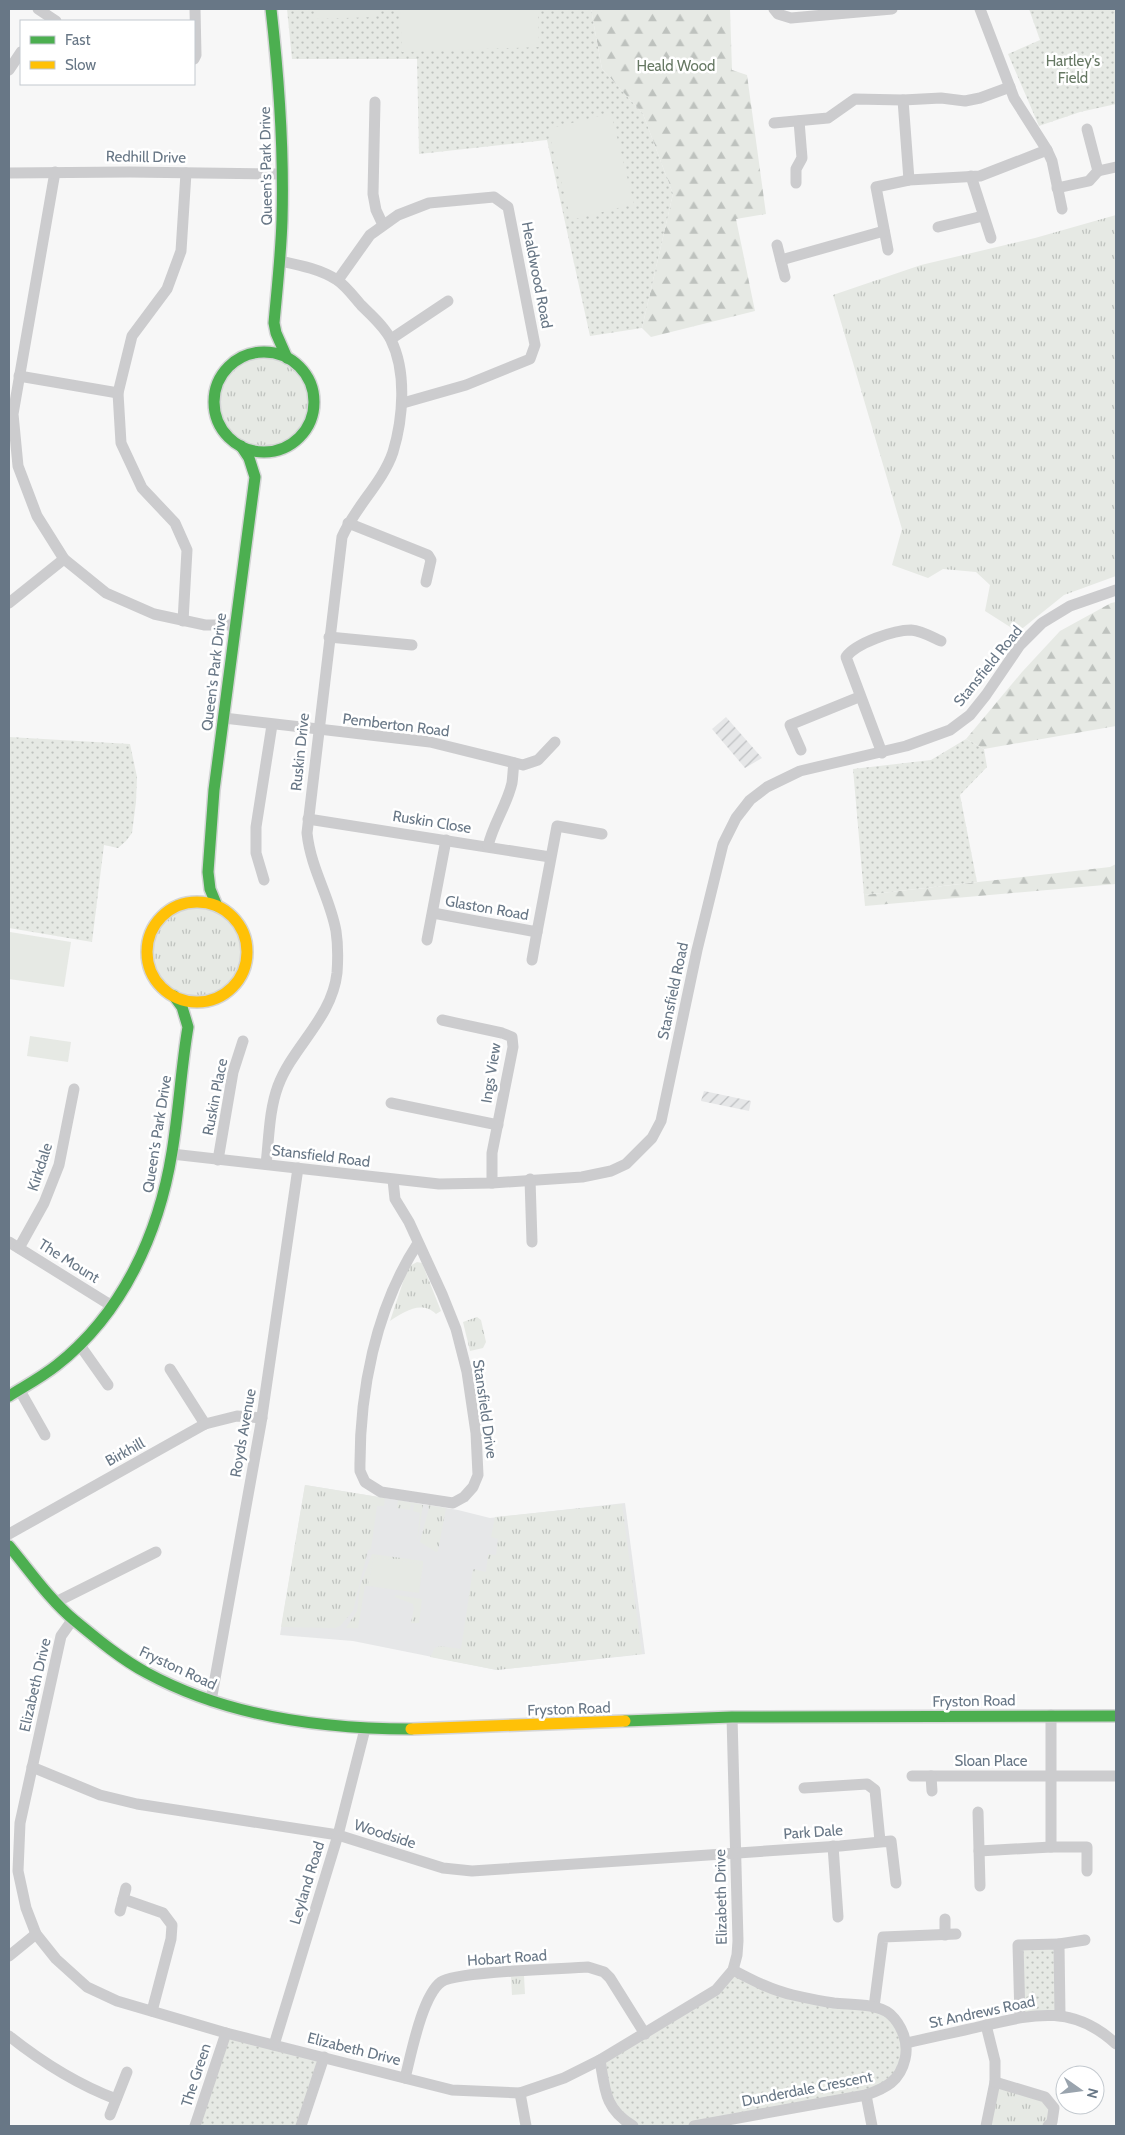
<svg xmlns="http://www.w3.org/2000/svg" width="1125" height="2135" viewBox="0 0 1125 2135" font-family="Cabin,sans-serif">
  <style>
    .built { fill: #e6e7e8 }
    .industrial { fill: url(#industrial-furrows) }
    .grass { fill: url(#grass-tufts) }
    .forest { fill: url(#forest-firs) }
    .park { fill: url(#park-dots) }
    .garden { fill: #e6e9e4 }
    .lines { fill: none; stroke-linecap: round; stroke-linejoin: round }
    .fast-casing { stroke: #d4d5d6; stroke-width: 14 }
    .slow-casing { stroke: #d4d5d6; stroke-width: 14 }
    .street { stroke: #ccccce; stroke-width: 11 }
    .fast { stroke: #4caf50; stroke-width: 11 }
    .slow { stroke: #ffc107; stroke-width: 11 }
    .labels { text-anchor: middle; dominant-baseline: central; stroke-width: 5; stroke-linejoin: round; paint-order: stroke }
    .park-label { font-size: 15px; fill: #667863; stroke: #fff }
    .street-label { font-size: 15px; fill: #687786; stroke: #fff }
  </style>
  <defs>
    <pattern id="industrial-furrows" width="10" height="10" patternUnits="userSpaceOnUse" patternTransform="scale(1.25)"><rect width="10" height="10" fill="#e6e7e8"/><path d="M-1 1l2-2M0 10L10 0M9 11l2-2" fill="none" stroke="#bec0c2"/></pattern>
    <pattern id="grass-tufts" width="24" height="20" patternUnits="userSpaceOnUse" patternTransform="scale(1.25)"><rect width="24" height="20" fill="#e6e9e4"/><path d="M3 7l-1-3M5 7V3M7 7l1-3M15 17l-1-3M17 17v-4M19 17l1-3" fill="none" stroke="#bec2be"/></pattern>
    <pattern id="forest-firs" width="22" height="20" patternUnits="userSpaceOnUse" patternTransform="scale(1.25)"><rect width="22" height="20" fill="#e6e9e4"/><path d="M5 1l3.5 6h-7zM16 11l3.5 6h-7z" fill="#bec2be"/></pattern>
    <pattern id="park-dots" width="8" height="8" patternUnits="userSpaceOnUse" patternTransform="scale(1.25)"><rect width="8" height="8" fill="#e6e9e4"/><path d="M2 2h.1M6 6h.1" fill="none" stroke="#bec2be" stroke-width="1.8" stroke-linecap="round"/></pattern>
  </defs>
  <rect width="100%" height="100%" fill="#f7f7f7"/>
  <polygon class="built" points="305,1485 458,1510 490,1518 625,1503 645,1654 497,1670 353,1641 280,1635"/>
  <g class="industrial">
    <polygon points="726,717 762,758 745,768 712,729"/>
    <polygon points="704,1091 751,1101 749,1111 701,1101"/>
  </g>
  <g class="grass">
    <polygon points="1116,215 1116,576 1064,595 1018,632 985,611 990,585 976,572 943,569 928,578 892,565 902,529 833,295 921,265 1035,238"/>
    <circle cx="264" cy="402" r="45"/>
    <circle cx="198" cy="952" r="45"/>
    <path d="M417,1262L422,1263L441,1311L436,1314C421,1300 404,1312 390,1321L408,1267Z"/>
    <polygon points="477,1317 481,1320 486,1342 483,1348 470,1351 463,1322"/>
    <polygon points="305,1485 385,1498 384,1506 377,1506 371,1549 368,1550 353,1611 340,1626 335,1628 281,1627"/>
    <polygon points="398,1500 423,1505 417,1543 420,1513 413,1511 414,1505 411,1504 410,1510 397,1508"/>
    <polygon points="622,1504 642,1654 497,1670 430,1657 435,1648 440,1646 461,1649 473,1569 486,1572 488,1554 496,1555 498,1539 491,1537 495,1517"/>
    <polygon points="427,1505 446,1508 438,1551 436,1552 420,1542 429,1508"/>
    <polygon points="372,1554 423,1561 423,1564 373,1557 368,1586 365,1586 358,1628 346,1628 357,1611 360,1586"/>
    <polygon points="396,1595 422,1599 419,1623 411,1623 414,1608 413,1604 395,1597"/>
    <polygon points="524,1976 525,1994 512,1995 511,1977"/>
    <polygon points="995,2082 1045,2097 1054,2108 1048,2126 986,2126"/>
  </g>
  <g class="forest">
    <polygon points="591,9 730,9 732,70 747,75 766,214 736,219 755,311 651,337 642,328 673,194 643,114 602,69"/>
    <polygon points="1116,602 1116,726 984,749 966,739 1022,672 1060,631 1111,603"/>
    <polygon points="1116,864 1116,884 865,906 864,895 1110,867"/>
  </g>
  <g class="park">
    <polygon points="287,9 591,9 602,69 643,114 673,194 642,328 590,336 547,140 419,154 417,59 292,59"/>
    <polygon points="1029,9 1116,9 1116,104 1080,112 1039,126 1008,54 1040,40"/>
    <polygon points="9,737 130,744 137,777 136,802 132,833 126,841 118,848 104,845 92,942 9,928"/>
    <polygon points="966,739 984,749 987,767 960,795 977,882 864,895 853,769 931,760"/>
    <polygon points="1059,1944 1060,2015 1020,2017 1018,1945"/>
    <polygon points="733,1970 758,1983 874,2007 900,2027 905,2058 885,2089 694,2126 633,2126 615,2113 600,2060 716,1990"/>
    <polygon points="226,2033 324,2057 302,2126 197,2126"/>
  </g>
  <g class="garden">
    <polygon points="314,9 375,9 376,17 314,19"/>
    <polygon points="400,9 538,9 539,47 402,52"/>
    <polygon points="611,113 634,204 571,220 548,129"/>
    <polygon points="10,932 71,942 64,987 9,979"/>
    <polygon points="30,1036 71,1042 68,1062 27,1056"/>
    <polygon points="373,1557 423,1564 419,1593 368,1586"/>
  </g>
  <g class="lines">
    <g class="fast-casing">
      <g id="fast">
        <path d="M271,9C279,79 284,149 282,220C281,254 277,289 274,323L276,333L287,358"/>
        <circle cx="264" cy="402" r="50"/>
        <polyline points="217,906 210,889 208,872 214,790 255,477 249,458 241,446"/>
        <path d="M9,1396C25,1386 42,1377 57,1365C123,1313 159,1233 172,1152C179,1110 181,1068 188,1027L182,1007L174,996"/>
        <path d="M9,1546C30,1571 49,1599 74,1620C97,1639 121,1659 147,1673C226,1716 323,1729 411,1729"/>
        <polyline points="625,1721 732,1717 1116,1716"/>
      </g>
    </g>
    <g class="slow-casing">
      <g id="slow">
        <circle cx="197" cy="952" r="50"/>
        <polyline points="411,1729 625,1721"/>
      </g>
    </g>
    <g class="street">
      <polyline points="38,9 56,21"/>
      <polyline points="774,9 778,14 791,18 892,9"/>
      <polyline points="980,9 1014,98 1047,150 1052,161 1062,209"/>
      <polyline points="194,59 196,55 195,9"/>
      <polyline points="9,70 21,52"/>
      <polyline points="903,100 909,180"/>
      <polyline points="375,102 373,194 376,210 383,225"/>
      <polyline points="774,123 828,118 855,99 903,100 941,98 965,101 980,98 1010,87"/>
      <polyline points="1098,171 1116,167"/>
      <polyline points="55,172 13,414 18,466 37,516 64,559 106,593 154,614 205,625 236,625"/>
      <polyline points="9,173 130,172 282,174"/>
      <polyline points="971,176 991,238"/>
      <polyline points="796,183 796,169 802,158 799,121"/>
      <polyline points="1057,188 1089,181 1098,171 1087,129"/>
      <polyline points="938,227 983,216"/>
      <polyline points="777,245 785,277"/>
      <polyline points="888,250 876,187 909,180 980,176 1047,150"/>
      <polyline points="781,260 884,231"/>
      <polyline points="338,280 370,235 398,215 429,203 494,197 508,207 535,345 530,359 466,385 403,403"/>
      <polyline points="391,339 448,301"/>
      <polyline points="19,376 118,393"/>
      <polyline points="348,523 428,555 431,560 426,582"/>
      <polyline points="9,603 64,559"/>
      <polyline points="183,621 187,550 175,523 142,488 121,443 118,393 132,336 167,289 181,251 186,173"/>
      <polyline points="329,637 412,645"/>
      <polyline points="224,718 430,742 523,765 538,760 555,742"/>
      <polyline points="801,750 790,725 859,697"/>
      <path d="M882,753L846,657C856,643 894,630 911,630C922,631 932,637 941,641"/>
      <polyline points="308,819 550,857"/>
      <path d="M488,846C493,824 507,805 512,783C513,776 513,769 514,763"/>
      <polyline points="264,880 256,853 256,827 272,725"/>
      <polyline points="433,913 537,932 557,826 602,834"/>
      <polyline points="427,940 446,840"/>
      <polyline points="532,960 537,932"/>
      <polyline points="442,1020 502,1033 512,1037 513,1047 492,1153 492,1183"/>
      <polyline points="391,1103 498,1125"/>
      <polyline points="172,1154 439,1184 492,1183 582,1177 611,1171 626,1164 652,1138 661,1121 697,950 723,844 736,818 750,800 767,787 800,771 906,746 950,730 970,715 986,695 1020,645 1042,623 1070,606 1116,590"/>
      <polyline points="218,1160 233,1072 243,1041"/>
      <path d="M266,1164C269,1139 269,1110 278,1086C293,1046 332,1018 337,973C338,959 338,944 336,931C330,897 311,870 307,833L342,537C355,507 383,482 393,452C403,419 407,372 391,340C385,327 371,315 361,305C354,297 346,286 337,280C320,269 299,265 280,261"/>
      <polyline points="530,1179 532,1242"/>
      <path d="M393,1180L395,1199L409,1222L442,1294L456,1329L467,1372L476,1433L478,1475L473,1487L464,1497L453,1503L381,1492L365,1482L360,1471C359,1393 375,1309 418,1243"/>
      <polyline points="9,1242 112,1306"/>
      <polyline points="19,1248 44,1203 59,1165 74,1089"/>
      <polyline points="79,1344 108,1385"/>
      <polyline points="170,1369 205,1424"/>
      <polyline points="19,1389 45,1435"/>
      <polyline points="9,1534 205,1424 237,1416 262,1418"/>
      <polyline points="56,1602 156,1552"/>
      <polyline points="73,1619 61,1636 20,1823 18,1871 26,1908 36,1934 56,1959 87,1987 117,2001 226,2033 452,2090 520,2093 564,2078 600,2060 716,1990 733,1970 737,1955 738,1941 732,1717"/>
      <polyline points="211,1701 261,1423 298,1168"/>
      <polyline points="1051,1715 1051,1847"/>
      <polyline points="32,1767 100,1795 137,1804 338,1835 443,1868 472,1871 840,1846 891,1841 896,1883"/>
      <polyline points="912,1776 1116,1776"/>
      <polyline points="931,1776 932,1791"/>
      <polyline points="804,1788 867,1784 875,1790 880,1841"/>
      <polyline points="978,1812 980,1886"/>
      <polyline points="833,1846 838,1917"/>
      <polyline points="979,1851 1051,1847 1087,1847 1087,1871"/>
      <polyline points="123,1899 163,1913 172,1925 171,1939 152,2011"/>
      <polyline points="120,1911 126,1888"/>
      <polyline points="945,1919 945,1935"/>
      <polyline points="1059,1944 1085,1940"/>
      <polyline points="9,1956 36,1934"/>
      <polyline points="874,2007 883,1937 956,1934"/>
      <polyline points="1020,2017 1018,1945 1059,1944 1060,2015"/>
      <polyline points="986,2025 995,2061 995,2082 986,2126"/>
      <path d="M9,2036C43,2063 76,2084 116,2099"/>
      <path d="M907,2043C932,2037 957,2032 982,2026C1035,2014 1073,2004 1116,2044"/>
      <polyline points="274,2045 338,1835 365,1729"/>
      <path d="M600,2060C605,2091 605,2109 633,2126"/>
      <path d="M405,2078C411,2055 422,1996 441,1982C456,1971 562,1969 588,1967L604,1972L610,1978L645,2034"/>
      <polyline points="995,2082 1045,2097 1054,2108 1052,2122 1048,2126"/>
      <polyline points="520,2093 526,2126"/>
      <polyline points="866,2095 872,2126"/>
      <polyline points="110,2115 127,2072"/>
      <polyline points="195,2126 226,2033"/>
      <polyline points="301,2126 324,2057"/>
      <path d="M694,2126L866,2095C886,2088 900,2081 905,2059C909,2043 902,2025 890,2014C876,2003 851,2005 834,2003C820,2001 806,1998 793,1995C771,1990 752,1980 733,1970"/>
    </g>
    <use href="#fast" class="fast"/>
    <use href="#slow" class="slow"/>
  </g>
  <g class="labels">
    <g class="park-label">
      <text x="1073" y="61">Hartley's<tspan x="1073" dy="17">Field</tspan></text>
      <text x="676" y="66">Heald Wood</text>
    </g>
    <g class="street-label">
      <text transform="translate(146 157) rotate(1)">Redhill Drive</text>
      <text transform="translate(266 166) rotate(-91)">Queen's Park Drive</text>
      <text transform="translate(537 275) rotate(79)">Healdwood Road</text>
      <text transform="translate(988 666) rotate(-51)">Stansfield Road</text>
      <text transform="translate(214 672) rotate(-83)">Queen's Park Drive</text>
      <text transform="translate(396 725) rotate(7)">Pemberton Road</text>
      <text transform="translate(300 752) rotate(-84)">Ruskin Drive</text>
      <text transform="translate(432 822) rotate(9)">Ruskin Close</text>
      <text transform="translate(487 908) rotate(10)">Glaston Road</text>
      <text transform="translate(673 991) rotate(-78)">Stansfield Road</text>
      <text transform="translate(491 1073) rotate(-81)">Ings View</text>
      <text transform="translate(215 1097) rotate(-79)">Ruskin Place</text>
      <text transform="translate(157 1134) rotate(-81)">Queen's Park Drive</text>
      <text transform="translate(321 1156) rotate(7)">Stansfield Road</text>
      <text transform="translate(40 1167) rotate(-72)">Kirkdale</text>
      <text transform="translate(69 1261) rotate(32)">The Mount</text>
      <text transform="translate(485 1409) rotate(82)">Stansfield Drive</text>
      <text transform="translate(243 1433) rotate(-80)">Royds Avenue</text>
      <text transform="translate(125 1452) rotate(-29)">Birkhill</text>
      <text transform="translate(178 1668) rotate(25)">Fryston Road</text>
      <text transform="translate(35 1685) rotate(-77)">Elizabeth Drive</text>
      <text transform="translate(974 1701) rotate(-1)">Fryston Road</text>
      <text transform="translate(569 1709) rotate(-2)">Fryston Road</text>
      <text x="991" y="1761">Sloan Place</text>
      <text transform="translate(813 1832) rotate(-4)">Park Dale</text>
      <text transform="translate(385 1834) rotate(18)">Woodside</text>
      <text transform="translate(307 1883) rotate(-73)">Leyland Road</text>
      <text transform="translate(721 1897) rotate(-91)">Elizabeth Drive</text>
      <text transform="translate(507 1958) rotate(-4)">Hobart Road</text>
      <text transform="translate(982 2012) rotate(-12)">St Andrews Road</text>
      <text transform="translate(354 2049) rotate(14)">Elizabeth Drive</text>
      <text transform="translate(196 2075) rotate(-72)">The Green</text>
      <text transform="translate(807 2089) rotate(-11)">Dunderdale Crescent</text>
    </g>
  </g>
  <rect width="1125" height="2135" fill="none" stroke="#687786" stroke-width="20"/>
  <rect x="20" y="20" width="175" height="65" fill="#ffffff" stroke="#c3c9cf"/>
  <rect x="30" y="36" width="25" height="8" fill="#4caf50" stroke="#c3c9cf"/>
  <text x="65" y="45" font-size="15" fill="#687786">Fast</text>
  <rect x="30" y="61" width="25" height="8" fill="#ffc107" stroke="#c3c9cf"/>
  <text x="65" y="70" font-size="15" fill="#687786">Slow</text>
  <g transform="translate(1080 2090) rotate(104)"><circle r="24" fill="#ffffff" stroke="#c3c9cf"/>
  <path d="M0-4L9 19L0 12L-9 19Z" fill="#9aa4ae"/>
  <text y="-8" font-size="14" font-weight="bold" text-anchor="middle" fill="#687786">N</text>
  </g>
</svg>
